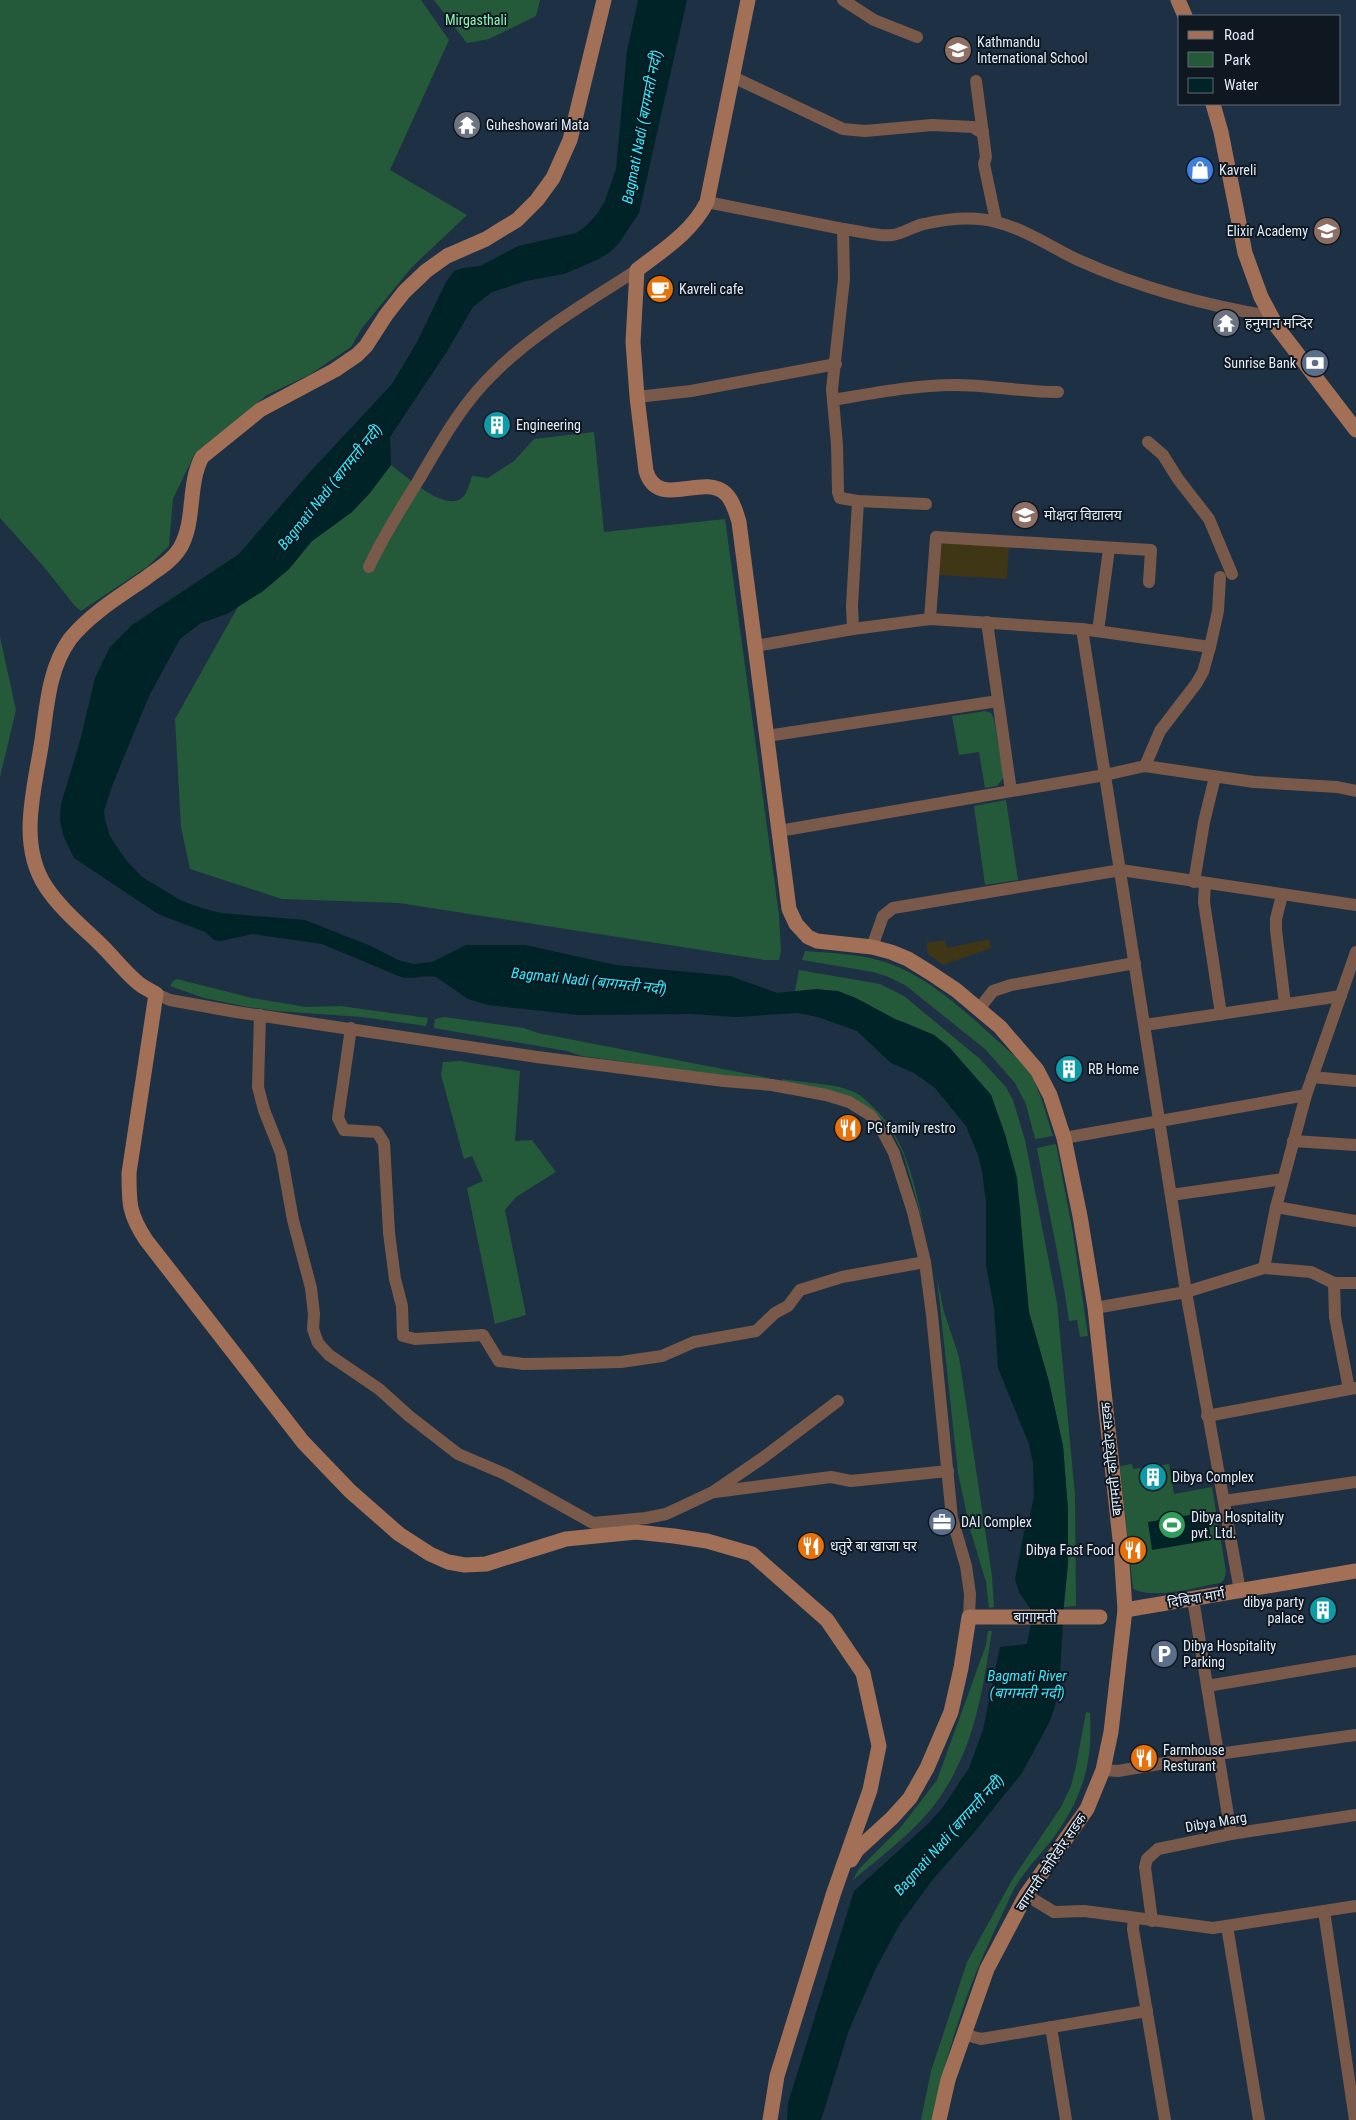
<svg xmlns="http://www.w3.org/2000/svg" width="1356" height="2120" viewBox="0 0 1356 2120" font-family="'Roboto Condensed','Noto Sans Devanagari',sans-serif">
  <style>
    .green { fill: #245a39 }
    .sand { fill: #3e3615 }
    .water { fill: #002327 }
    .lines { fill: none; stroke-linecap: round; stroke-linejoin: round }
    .street { stroke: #795949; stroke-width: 12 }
    .secondary { stroke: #a27057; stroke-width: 15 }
    .labels { text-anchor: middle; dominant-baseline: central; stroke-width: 4; stroke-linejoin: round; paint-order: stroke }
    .park-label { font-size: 14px; fill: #8df7b3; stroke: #0f1720 }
    .poi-label { font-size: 14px; fill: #e0ebf8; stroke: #0f1720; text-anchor: start }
    .street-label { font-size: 14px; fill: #e0ebf8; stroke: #0f1720 }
    .water-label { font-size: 15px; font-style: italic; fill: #33e9f9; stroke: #0f1720 }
  </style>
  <rect width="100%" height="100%" fill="#1e3043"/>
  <g class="green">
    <polygon points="0,0 421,0 449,40 390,170 467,215 412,267 362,328 351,347 309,375 267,395 195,453 173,499 169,546 147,567 81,611 75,606 44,567 0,518"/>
    <polygon points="434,0 540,0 536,16 489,39 467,43"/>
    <path d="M594,432L604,532L725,519L779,915L781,951L779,960H765L399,903L282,899L190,869L181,827L175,719L239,605L263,591L289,569L312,541L352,512L391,465C405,475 446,514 463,497C467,493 470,482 472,476L488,478L514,461L534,439Z"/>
    <polygon points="0,637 16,710 0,777"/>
    <polygon points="986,711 991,713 994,719 1004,777 997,786 985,788 979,752 959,755 952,716"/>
    <polygon points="1006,800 1018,880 985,885 974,806"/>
    <path d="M805,951C833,953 862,954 888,963C930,978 967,1013 999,1042C1010,1052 1021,1061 1029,1072C1041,1091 1046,1115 1053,1136L1035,1139L1026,1104L1015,1083L985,1049L905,985L886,976L873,972L802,960Z"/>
    <polygon points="799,970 880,984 904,996 980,1059 1006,1087 1013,1100 1025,1140 1057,1303 1075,1495 1076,1606 1064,1607 1068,1563 1068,1510 1063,1446 1049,1382 1029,1312 1024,1278 1020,1207 1011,1157 991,1095 949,1047 934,1035 904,1022 795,991"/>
    <polygon points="177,979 252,998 306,1007 340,1006 428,1018 426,1026 362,1017 277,1011 248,1007 204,998 170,986 173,981"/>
    <polygon points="444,1017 524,1028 538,1033 769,1078 768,1082 582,1056 567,1051 434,1028 435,1019"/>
    <polygon points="460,1061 520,1071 515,1141 532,1140 556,1172 516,1197 505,1210 526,1315 495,1324 467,1188 483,1181 472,1156 464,1159 441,1075 443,1062"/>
    <path d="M782,1079C803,1083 835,1083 854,1092C863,1096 870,1104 877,1111C909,1144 915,1190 926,1233L904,1156L893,1134L885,1122L870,1109L782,1084Z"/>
    <path d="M1056,1144L1073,1233L1088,1336L1080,1337L1077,1320L1069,1321C1061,1263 1047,1206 1037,1148Z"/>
    <polygon points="937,1278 944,1312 959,1357 992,1576 994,1607 989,1608 986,1582 970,1529 958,1473"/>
    <path d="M1132,1464L1133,1469L1169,1464L1174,1494L1212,1487L1226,1571L1224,1580L1220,1583C1196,1587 1156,1600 1133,1589L1120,1466Z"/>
    <path d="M988,1631H992C982,1693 975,1747 938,1800C916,1831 881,1856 852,1881L859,1869L901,1827L937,1780L986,1645Z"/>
    <path d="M1086,1712L1090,1713C1093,1762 1083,1797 1054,1837C1039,1857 1022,1872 1011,1895C993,1934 974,1973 961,2014C949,2049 940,2084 931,2120H921L931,2071L967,1962L1012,1880L1061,1807L1071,1786L1076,1766Z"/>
  </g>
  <g class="sand">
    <polygon points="943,542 1009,547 1007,579 938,575 941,545"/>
    <polygon points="989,939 991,948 943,965 928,954 926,943 945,940 947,948"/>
  </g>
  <g class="water">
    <path d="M638,0H687L639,213L619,243L610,252L599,259L564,274L526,281L492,292L473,307L446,353L390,437L391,465L370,493L352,512L312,541L289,569L263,591L227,614L201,623L180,639L149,696L112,786L104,811L105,820L110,836L125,859L142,877L182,901L201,908L221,913L305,920L371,946L398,960L414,964L432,962L466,945H525L616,965L730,976L777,993L816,989L838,991L856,998L895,1019L934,1035L949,1047L991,1095L1005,1134L1017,1178L1029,1312L1049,1382L1063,1446L1068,1510V1563L1064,1603L1059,1693L1050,1721L1022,1773L972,1835L934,1878L900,1924L876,1968L849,2030L821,2120H787L788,2103L854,1891L929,1823L943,1807L969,1768L983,1730L1000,1647L1027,1644L1033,1613L1019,1592L1015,1579L1024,1532L1028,1524L1034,1497L1033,1463L1029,1444L998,1368L994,1308L986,1265V1202L982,1172L978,1155L966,1126L935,1088L914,1073L891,1063L857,1031L818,1017L797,1013L736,1017L691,1014L579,1015L488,1005L468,999L436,977C425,974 413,980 401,977L322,944L253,934L221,941L214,940L205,932L158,914L74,858L63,835L60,820L61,804L80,741L95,678L110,647L132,625L239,554L308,474L392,384L417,342L446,282L454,271L463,268L480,266L518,246L576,233L586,226L597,214L605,201L616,169L627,51Z"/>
    <polygon points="1207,1512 1211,1540 1152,1550 1148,1522"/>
  </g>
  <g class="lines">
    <g class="street">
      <polyline points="843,0 874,20 917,37"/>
      <polyline points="733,77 843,129 865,131 932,125 973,127 979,131 983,131"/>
      <polyline points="976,81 986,157 984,164 996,221"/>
      <polyline points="707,202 843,229 844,279 832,389 837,445 838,492 840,498 858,501 926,504"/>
      <path d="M843,229C856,230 879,237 892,235C903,234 913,226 924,224C946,219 974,216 996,222C1025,229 1051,247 1078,260C1141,288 1202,305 1270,316"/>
      <polyline points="637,397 691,391 836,364"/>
      <path d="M833,400C874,393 914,385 955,385C989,385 1023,392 1058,392"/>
      <polyline points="1148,442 1163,455 1178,479 1209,519 1232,574"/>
      <path d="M369,567C383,536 401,509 418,481C440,444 461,405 492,375C532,334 589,301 637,270"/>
      <polyline points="930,619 936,537 1151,550 1149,582"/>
      <polyline points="987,622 1011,791"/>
      <polyline points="853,629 852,606 858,501"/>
      <polyline points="1082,629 1186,1292 1240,1591"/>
      <polyline points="1098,631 1109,549"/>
      <polyline points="756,646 853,629 930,619 1082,629 1210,647 1218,611 1220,577"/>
      <polyline points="767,736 998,701"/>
      <polyline points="1145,766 1160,731 1196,684 1203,672 1210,647"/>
      <polyline points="779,831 1105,775 1145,766 1254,782 1337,787 1356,791"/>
      <polyline points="1194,882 1204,822 1215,777"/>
      <polyline points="1205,883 1204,902 1221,1014"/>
      <polyline points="1282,895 1276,919 1276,930 1285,1004"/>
      <polyline points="872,947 883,916 893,908 1121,870 1356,905"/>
      <polyline points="156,994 170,1000 236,1012 537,1057 724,1081 772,1085 826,1095 849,1102 870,1115 883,1132 894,1153 913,1212 925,1262 932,1315 952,1518 966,1566 970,1594 969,1617"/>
      <polyline points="979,1009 993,991 1011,985 1135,963"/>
      <polyline points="260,1015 258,1087 264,1110 281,1153 293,1220 311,1288 314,1314 313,1329 318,1343 329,1355 379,1389 409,1416 458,1454 505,1474 593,1523 646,1518 666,1514 713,1492 764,1457 838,1401"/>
      <polyline points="1145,1025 1341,996"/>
      <polyline points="351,1028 338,1118 344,1130 377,1132 384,1143 389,1233 395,1279 402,1306 403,1336 415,1339 483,1335 499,1361 524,1364 583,1363 621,1362 662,1356 694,1342 756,1331 775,1313 788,1306 800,1290 842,1277 925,1262"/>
      <polyline points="1312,1077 1356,1081"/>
      <polyline points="1064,1138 1306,1095"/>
      <polyline points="1293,1141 1356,1145"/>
      <polyline points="1171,1195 1283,1179"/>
      <polyline points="1276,1207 1356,1221"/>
      <polyline points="1264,1268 1276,1207 1306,1095 1356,952"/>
      <polyline points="1334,1283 1356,1283"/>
      <polyline points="1095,1308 1186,1292 1264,1268 1311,1272 1334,1283 1335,1317 1349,1389"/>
      <polyline points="1207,1416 1356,1388"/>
      <polyline points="715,1492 831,1477 851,1481 948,1471"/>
      <polyline points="1224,1501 1356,1482"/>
      <polyline points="1193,1599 1231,1834"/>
      <polyline points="1207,1686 1356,1661"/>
      <polyline points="1103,1770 1118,1771 1218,1754 1356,1735"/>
      <polyline points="1026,1895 1054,1912 1084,1911 1213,1928 1356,1906"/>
      <polyline points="1324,1911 1355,2120"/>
      <polyline points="1134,1918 1133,1929 1165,2120"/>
      <polyline points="1152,1921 1145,1867 1147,1859 1158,1849 1231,1834 1356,1815"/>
      <polyline points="1227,1926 1259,2120"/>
      <polyline points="1051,2027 1066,2120"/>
      <polyline points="963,2034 981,2039 1147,2011"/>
    </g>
    <g class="secondary">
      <path d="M604,0L570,140L553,178L537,200L517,220L502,229L486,239L447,256L426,271L404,292L386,315L366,346L357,355L335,370L260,410L202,457C187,485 196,521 180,548C172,561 158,569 146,578C120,596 90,614 70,639C49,668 47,705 42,740C35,788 17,843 46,887C60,908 79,924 98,942C111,954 123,970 137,982C142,987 150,990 156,994L129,1173C129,1204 129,1214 146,1240L303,1442L350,1491L399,1534L430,1554L448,1562L465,1565L486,1564L566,1539L636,1532L674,1536L707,1541L752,1554L827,1620L863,1673L879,1746L870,1790L834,1892L777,2076L770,2120"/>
      <path d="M748,0L707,202C692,232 663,250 637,270L633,342L637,397L646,471C658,511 703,472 726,494C733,501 736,512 739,522L789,909L796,924L808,937L817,941L872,947L891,952L908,959L929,972L956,990L1000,1027L1037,1070L1050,1095L1064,1138L1080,1216L1095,1308L1121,1549L1125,1610L1111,1732L1103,1770L1087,1809L1026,1895L987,1969L948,2080L939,2120"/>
      <polyline points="1178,0 1185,16"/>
      <polyline points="1213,104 1221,132 1245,253 1261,297 1277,327 1356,430"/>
      <polyline points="1125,1610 1356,1571"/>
      <polyline points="851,1860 857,1850 892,1818 910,1798 927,1768 951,1712 961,1668 969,1617 1100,1617"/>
    </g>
  </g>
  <defs>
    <g id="school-disc" transform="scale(1.4375)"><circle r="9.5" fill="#8d6e63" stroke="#0f1720"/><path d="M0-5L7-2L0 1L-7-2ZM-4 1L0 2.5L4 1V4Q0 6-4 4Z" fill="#fff"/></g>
    <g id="temple-disc" transform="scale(1.4375)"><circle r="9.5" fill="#6b7280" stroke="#0f1720"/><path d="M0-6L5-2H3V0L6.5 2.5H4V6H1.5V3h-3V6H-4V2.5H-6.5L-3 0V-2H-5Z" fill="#fff"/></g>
    <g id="shop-disc" transform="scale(1.4375)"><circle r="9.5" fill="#3f7fe0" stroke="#0f1720"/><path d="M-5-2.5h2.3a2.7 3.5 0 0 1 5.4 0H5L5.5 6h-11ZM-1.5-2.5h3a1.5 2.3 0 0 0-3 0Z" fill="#fff"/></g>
    <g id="cafe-disc" transform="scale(1.4375)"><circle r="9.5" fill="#e8710a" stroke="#0f1720"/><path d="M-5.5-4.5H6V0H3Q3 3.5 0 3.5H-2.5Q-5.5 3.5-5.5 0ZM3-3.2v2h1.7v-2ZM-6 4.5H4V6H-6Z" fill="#fff"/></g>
    <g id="bank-disc" transform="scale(1.4375)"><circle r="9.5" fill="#5c6f8a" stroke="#0f1720"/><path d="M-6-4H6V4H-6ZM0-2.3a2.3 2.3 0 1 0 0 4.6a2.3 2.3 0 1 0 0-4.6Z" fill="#fff"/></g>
    <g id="building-disc" transform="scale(1.4375)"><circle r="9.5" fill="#0f9aa8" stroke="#0f1720"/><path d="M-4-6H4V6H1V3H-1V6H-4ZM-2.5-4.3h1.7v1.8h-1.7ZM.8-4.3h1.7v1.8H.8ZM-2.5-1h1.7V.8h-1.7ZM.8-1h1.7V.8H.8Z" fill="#fff"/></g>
    <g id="restaurant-disc" transform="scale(1.4375)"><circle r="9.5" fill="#e8710a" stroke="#0f1720"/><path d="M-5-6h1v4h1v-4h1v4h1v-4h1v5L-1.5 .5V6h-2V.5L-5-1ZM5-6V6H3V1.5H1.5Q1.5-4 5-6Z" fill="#fff"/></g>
    <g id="office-disc" transform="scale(1.4375)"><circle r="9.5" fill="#5c6f8a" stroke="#0f1720"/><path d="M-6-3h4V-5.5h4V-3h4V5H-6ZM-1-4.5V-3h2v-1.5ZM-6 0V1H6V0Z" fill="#fff"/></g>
    <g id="stadium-disc" transform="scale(1.4375)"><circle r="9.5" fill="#2e9e5b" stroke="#0f1720"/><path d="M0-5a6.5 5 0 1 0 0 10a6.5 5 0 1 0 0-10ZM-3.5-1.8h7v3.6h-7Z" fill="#fff"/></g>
    <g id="parking-disc" transform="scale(1.4375)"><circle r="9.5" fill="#5c6f8a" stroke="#0f1720"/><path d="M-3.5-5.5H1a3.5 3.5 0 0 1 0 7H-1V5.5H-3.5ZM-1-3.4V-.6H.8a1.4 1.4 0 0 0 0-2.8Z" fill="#fff"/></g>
  </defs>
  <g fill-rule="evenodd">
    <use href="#school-disc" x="958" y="50"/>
    <use href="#temple-disc" x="467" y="125"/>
    <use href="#shop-disc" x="1200" y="170"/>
    <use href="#school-disc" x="1327" y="231"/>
    <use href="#cafe-disc" x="660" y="289"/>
    <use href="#temple-disc" x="1226" y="323"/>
    <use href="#bank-disc" x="1315" y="363"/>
    <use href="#building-disc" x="497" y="425"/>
    <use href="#school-disc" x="1025" y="515"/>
    <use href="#building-disc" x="1069" y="1069"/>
    <use href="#restaurant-disc" x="848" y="1128"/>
    <use href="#building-disc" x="1153" y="1477"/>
    <use href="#office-disc" x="942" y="1522"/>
    <use href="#stadium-disc" x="1172" y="1525"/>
    <use href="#restaurant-disc" x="811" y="1546"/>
    <use href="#restaurant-disc" x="1133" y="1550"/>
    <use href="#building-disc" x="1323" y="1610"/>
    <use href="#parking-disc" x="1164" y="1654"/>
    <use href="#restaurant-disc" x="1144" y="1758"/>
  </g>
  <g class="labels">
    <g class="park-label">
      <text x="476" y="20">Mirgasthali</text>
    </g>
    <g class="poi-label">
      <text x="977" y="42">Kathmandu<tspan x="977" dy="16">International School</tspan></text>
      <text x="486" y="125">Guheshowari Mata</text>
      <text x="1219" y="170">Kavreli</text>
      <text x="1308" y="231" text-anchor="end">Elixir Academy</text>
      <text x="679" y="289">Kavreli cafe</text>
      <text x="1245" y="323">हनुमान मन्दिर</text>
      <text x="1296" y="363" text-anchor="end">Sunrise Bank</text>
      <text x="516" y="425">Engineering</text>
      <text x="1044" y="515">मोक्षदा विद्यालय</text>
      <text x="1088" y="1069">RB Home</text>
      <text x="867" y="1128">PG family restro</text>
      <text x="1172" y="1477">Dibya Complex</text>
      <text x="1191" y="1517">Dibya Hospitality<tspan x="1191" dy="16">pvt. Ltd.</tspan></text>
      <text x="961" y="1522">DAI Complex</text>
      <text x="830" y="1546">धतुरे बा खाजा घर</text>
      <text x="1114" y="1550" text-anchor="end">Dibya Fast Food</text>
      <text x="1304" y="1602" text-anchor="end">dibya party<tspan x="1304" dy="16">palace</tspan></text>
      <text x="1183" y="1646">Dibya Hospitality<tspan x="1183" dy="16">Parking</tspan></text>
      <text x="1163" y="1750">Farmhouse<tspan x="1163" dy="16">Resturant</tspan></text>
    </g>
    <g class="street-label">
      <text transform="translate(1111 1459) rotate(-96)">बागमती कोरिडोर सडक</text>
      <text transform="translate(1196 1598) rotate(-10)">दिबिया मार्ग</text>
      <text x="1035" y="1617">बागामती</text>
      <text transform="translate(1216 1822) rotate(-10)">Dibya Marg</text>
      <text transform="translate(1051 1862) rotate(-56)">बागमती कोरिडोर सडक</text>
    </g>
    <g class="water-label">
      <text transform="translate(642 127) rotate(-79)">Bagmati Nadi (बागमती नदी)</text>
      <text transform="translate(330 487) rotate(-51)">Bagmati Nadi (बागमती नदी)</text>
      <text transform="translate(589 981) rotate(6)">Bagmati Nadi (बागमती नदी)</text>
      <text x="1027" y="1676">Bagmati River<tspan x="1027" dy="17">(बागमती नदी)</tspan></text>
      <text transform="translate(949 1835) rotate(-48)">Bagmati Nadi (बागमती नदी)</text>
    </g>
  </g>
  <rect x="1178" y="15" width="162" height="90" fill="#0f1720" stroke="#636c76"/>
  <rect x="1188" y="31" width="25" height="8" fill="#a27057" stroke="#636c76"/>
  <text x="1224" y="40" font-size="15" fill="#e0ebf8">Road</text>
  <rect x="1188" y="52" width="25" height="15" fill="#245a39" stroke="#636c76"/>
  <text x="1224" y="65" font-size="15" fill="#e0ebf8">Park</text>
  <rect x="1188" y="78" width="25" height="15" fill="#002327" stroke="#636c76"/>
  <text x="1224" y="90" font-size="15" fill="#e0ebf8">Water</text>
</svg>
